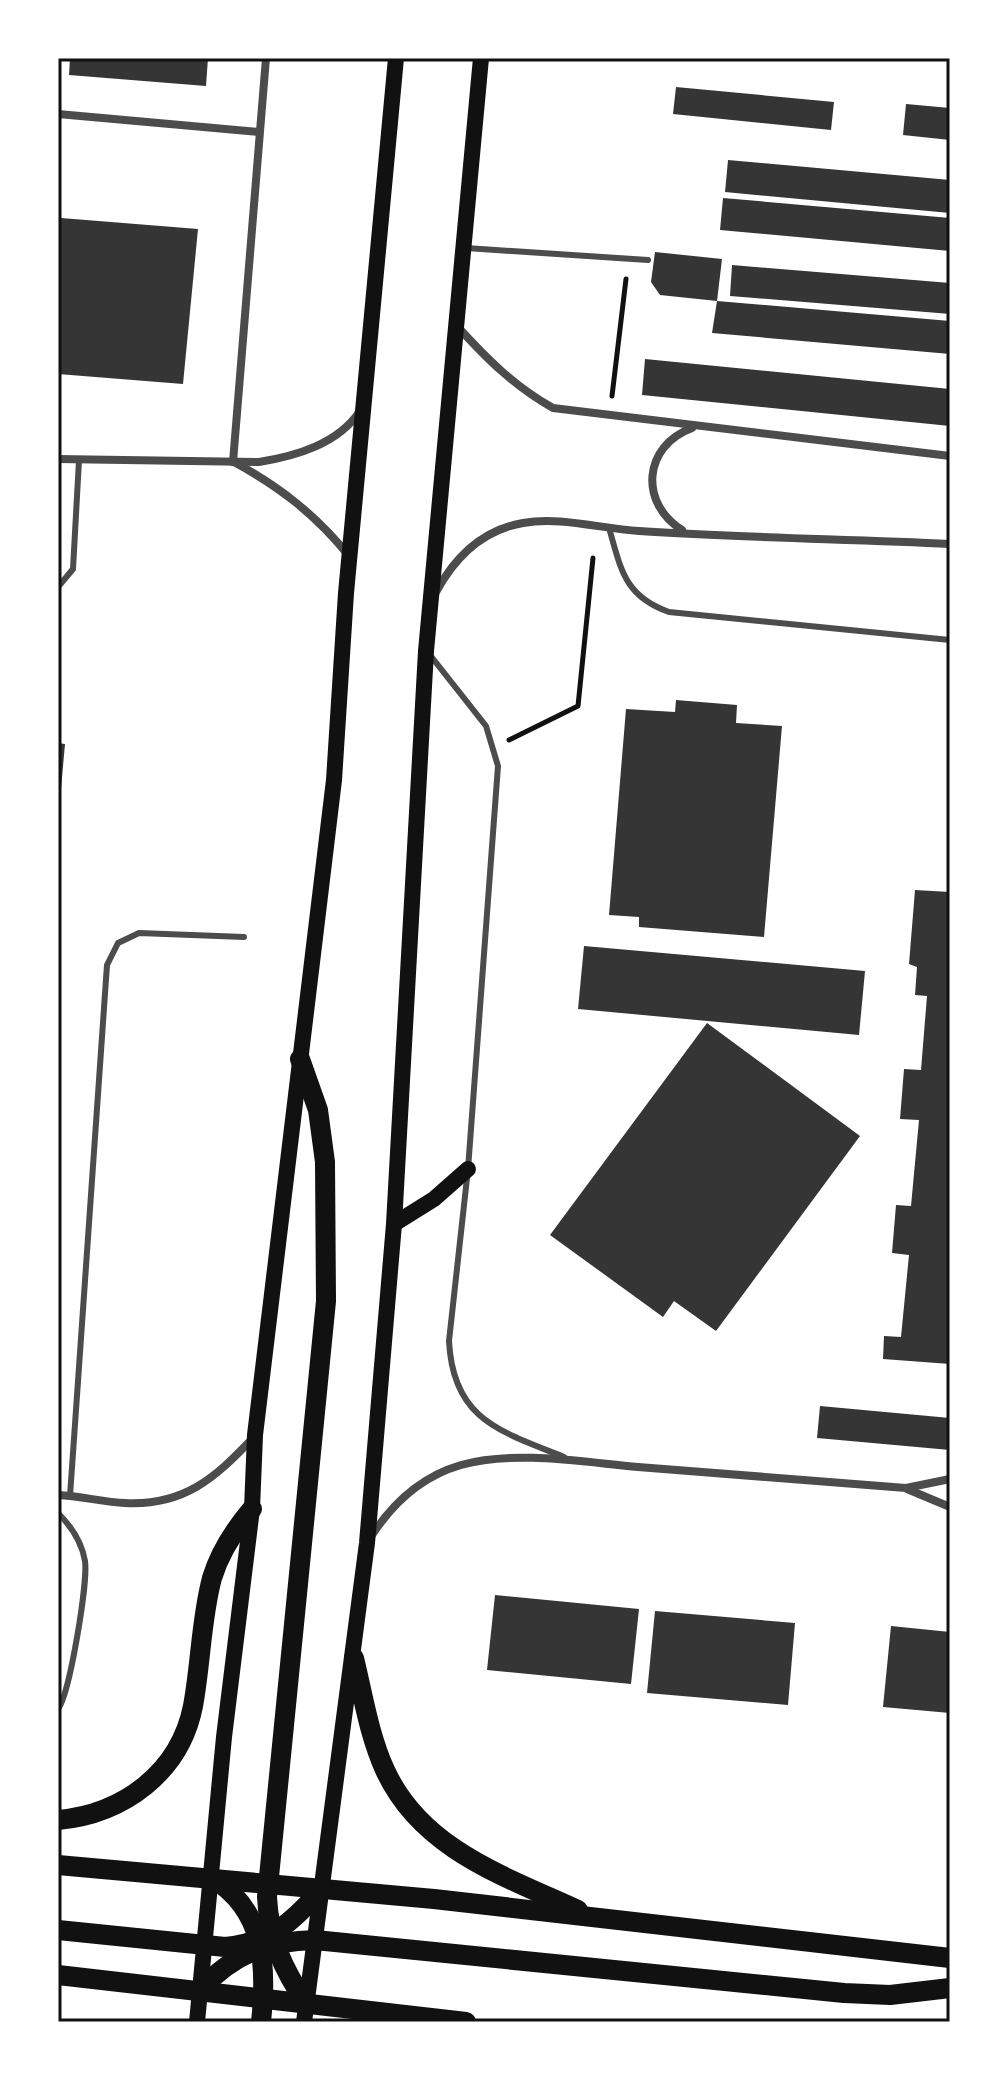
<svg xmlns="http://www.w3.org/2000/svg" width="1008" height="2080" viewBox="0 0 1008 2080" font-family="Roboto,sans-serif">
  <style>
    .building { fill: #353535 }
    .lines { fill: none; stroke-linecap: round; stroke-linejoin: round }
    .path { stroke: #111; stroke-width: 5 }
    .service { stroke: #4c4c4c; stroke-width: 6 }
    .minor { stroke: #4c4c4c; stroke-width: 8 }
    .secondary { stroke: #111; stroke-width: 16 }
    .primary { stroke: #111; stroke-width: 20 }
    .neatline { fill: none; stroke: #111; stroke-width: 3 }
  </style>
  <rect width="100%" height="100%" fill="#fff"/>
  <g class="building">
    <polygon points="70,58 208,58 206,86 69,75"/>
    <polygon points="676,87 834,102 831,130 673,114"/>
    <polygon points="906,104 950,108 950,140 903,135"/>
    <polygon points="728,160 950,180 950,213 725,192"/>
    <polygon points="723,198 950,218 950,251 720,230"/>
    <polygon points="61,218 198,229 183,384 58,374"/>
    <polygon points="655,252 722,259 717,301 660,295 651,282"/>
    <polygon points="732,265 950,283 950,314 730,296"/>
    <polygon points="717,301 950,321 950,354 712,333"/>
    <polygon points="645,359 950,389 950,426 642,395"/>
    <polygon points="676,700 737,705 736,723 782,726 764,937 639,927 639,917 609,915 626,709 675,712"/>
    <polygon points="58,743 65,744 60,800 58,800"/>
    <polygon points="915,890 950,892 950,1364 883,1359 884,1336 901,1337 909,1255 892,1253 896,1205 911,1206 919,1120 900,1119 904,1069 921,1070 927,996 915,995 917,967 909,964"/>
    <polygon points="584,946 865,971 859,1035 578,1009"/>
    <polygon points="707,1023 860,1136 716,1331 674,1301 663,1317 550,1235"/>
    <polygon points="820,1406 950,1418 950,1450 817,1438"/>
    <polygon points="495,1595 639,1609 631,1684 487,1670"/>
    <polygon points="655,1611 795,1623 788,1705 647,1693"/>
    <polygon points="891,1626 950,1632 950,1713 883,1707"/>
  </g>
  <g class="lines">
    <g class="path">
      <polyline points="612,396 626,279"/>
      <polyline points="509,740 578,706 593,558"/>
    </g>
    <g class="service">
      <polyline points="466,248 648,260"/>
      <path d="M609,528C621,569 624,596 669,612L950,640"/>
      <polyline points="58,587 73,569 79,460"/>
      <path d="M430,655L486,726L498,766L468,1169L449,1341C453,1420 500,1431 564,1457"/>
      <polyline points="70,1496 107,965 118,943 139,933 244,937"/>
      <path d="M58,1513C71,1526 82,1543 85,1561C88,1582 70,1693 58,1709"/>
    </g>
    <g class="minor">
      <polyline points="58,114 259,132"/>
      <path d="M457,326C487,359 514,386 553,408L950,456"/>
      <path d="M58,459L259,462C296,456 338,444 360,411"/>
      <polyline points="233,462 266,58"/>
      <path d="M234,462C280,487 316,515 349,556"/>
      <path d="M682,530C639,503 643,446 692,428"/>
      <path d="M436,592C455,557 482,530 523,523C561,516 601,529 639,531C742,538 846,539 950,544"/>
      <polyline points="907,1489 950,1507"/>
      <path d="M58,1495C81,1496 103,1502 125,1503C184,1506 215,1478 252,1439"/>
      <path d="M372,1535C393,1503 423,1476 461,1465C516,1450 582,1462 638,1467C727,1474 816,1481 906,1488L950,1479"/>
    </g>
    <g class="secondary">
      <polyline points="394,1224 434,1199 468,1169"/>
      <polyline points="197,2022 224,1737 252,1509 255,1435 334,780 346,593 396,58"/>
      <polyline points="304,2022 367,1543 394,1224 426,651 481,58"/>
    </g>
    <g class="primary">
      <path d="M300,1059L318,1110L325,1162L326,1301L267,1897C269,1939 283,1969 306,2003"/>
      <path d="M354,1658C363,1695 369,1735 385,1770C421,1849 504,1876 578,1910"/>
      <path d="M58,1820C124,1814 180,1772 193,1706C201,1663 201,1619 212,1578C220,1552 235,1529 252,1509"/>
      <polyline points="58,1865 434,1899 950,1958"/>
      <path d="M212,1878C265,1910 267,1966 261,2022"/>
      <path d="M58,1930L225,1947C271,1943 293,1921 322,1889"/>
      <polyline points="58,1975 466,2022"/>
      <path d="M200,1990C233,1954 267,1941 315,1940L844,1993L890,1995L950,1988"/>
    </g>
  </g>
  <rect width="1008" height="2080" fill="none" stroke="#ffffff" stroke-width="120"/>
  <rect x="60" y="60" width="888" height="1960" class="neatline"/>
</svg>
